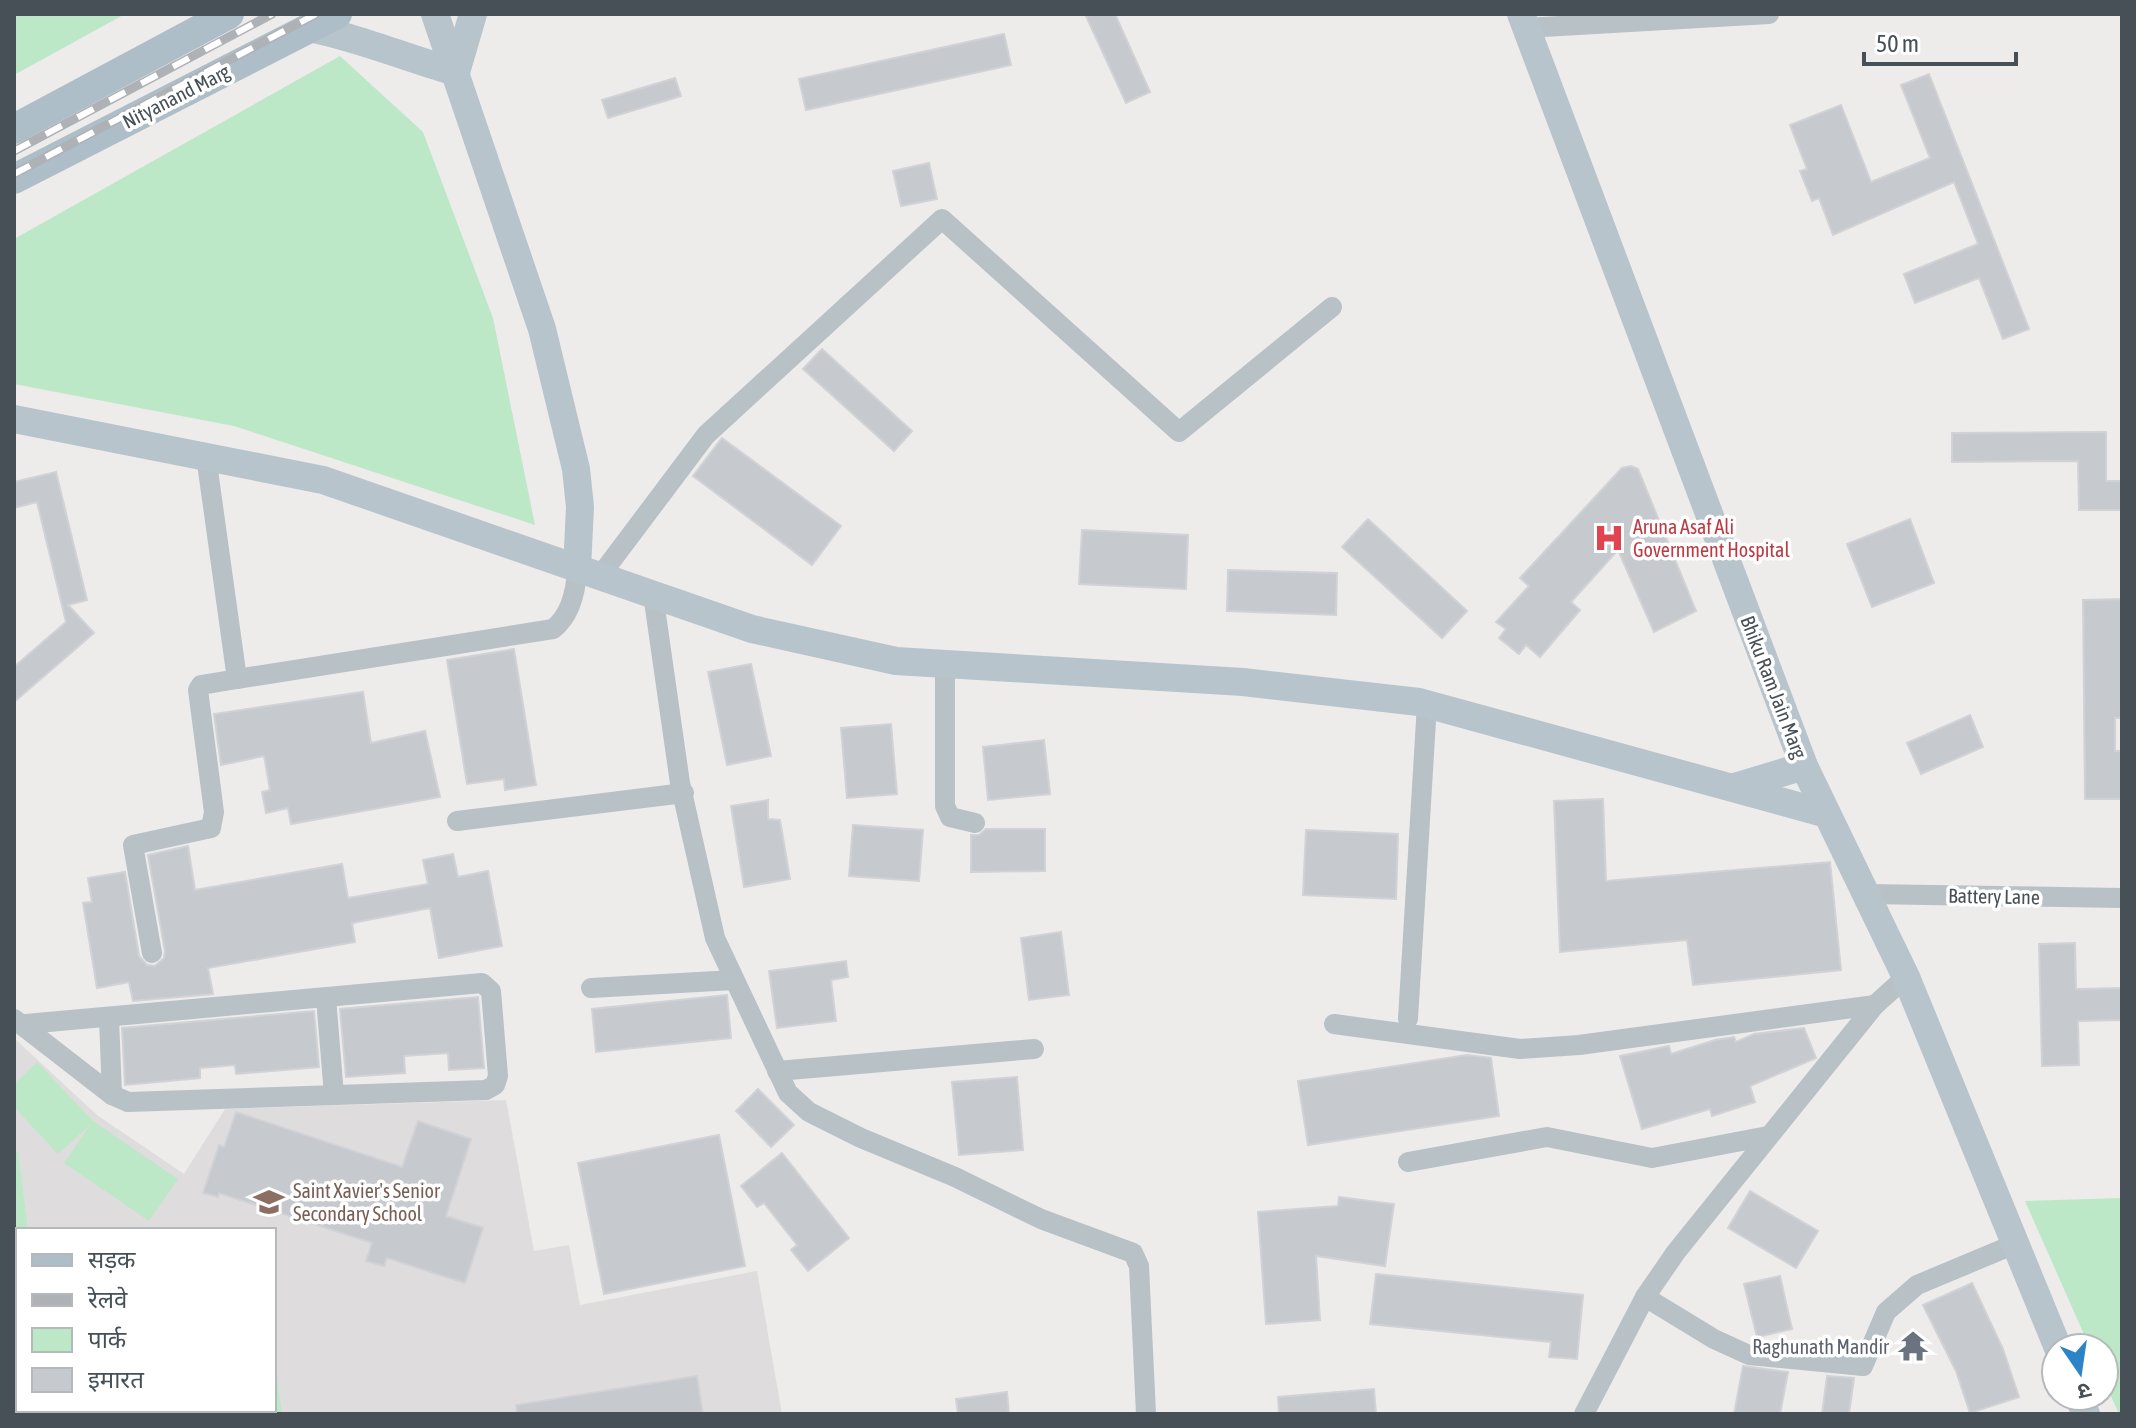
<svg xmlns="http://www.w3.org/2000/svg" width="2136" height="1428" viewBox="0 0 2136 1428" font-family="'Asap Condensed','Noto Sans Devanagari',sans-serif">
  <style>
    .education { fill: #dfdcdd; fill-rule: evenodd }
    .green { fill: #bce8c8 }
    .building { fill: #c6c9ce; stroke: #d0d2d6; stroke-width: 2 }
    .lines { fill: none; stroke-linecap: round; stroke-linejoin: round }
    .street { stroke: #b7c1c6; stroke-width: 20 }
    .secondary { stroke: #b8c4cc; stroke-width: 28 }
    .primary { stroke: #adbec8; stroke-width: 30 }
    .rail-casing { stroke: #aeb1b5; stroke-width: 9 }
    .rail { stroke: #fff; stroke-width: 6; stroke-dasharray: 18; stroke-linecap: butt }
    .labels { text-anchor: middle; dominant-baseline: central; stroke-width: 7; stroke-linejoin: round; paint-order: stroke }
    .street-label { font-size: 20px; fill: #465056; stroke: #fff }
    .health-label { font-size: 20px; fill: #be3a42; stroke: #fff; text-anchor: start }
    .education-label { font-size: 20px; fill: #785e54; stroke: #fff; text-anchor: start }
    .worship-label { font-size: 20px; fill: #5b616d; stroke: #fff; text-anchor: end }
  </style>
  <rect width="100%" height="100%" fill="#eeebeb"/>
  <path class="education" d="M14,1038L97,1115L184,1174L225,1109L506,1100L534,1251L569,1245L580,1305L757,1271L782,1414H14ZM18,1230H274V1410H18Z"/>
  <g class="green">
    <polygon points="14,14 125,14 14,75"/>
    <polygon points="340,56 423,132 493,318 535,525 234,426 14,384 14,239"/>
    <polygon points="37,1062 93,1121 178,1179 149,1221 64,1163 90,1125 58,1154 14,1107 14,1084"/>
    <polygon points="14,1152 18,1152 28,1230 18,1230 18,1263 14,1264"/>
    <polygon points="2122,1198 2122,1414 2119,1414 2104,1381 2104,1348 2090,1348 2025,1201"/>
    <polygon points="14,1266 18,1266 18,1410 274,1410 274,1356 282,1414 14,1414"/>
  </g>
  <g class="building">
    <polygon points="1085,14 1115,14 1150,92 1126,103"/>
    <polygon points="1004,34 1011,65 806,110 799,79"/>
    <polygon points="1929,74 2029,329 2003,339 1979,278 1915,303 1904,274 1978,244 1954,182 1833,235 1819,198 1812,201 1800,171 1807,169 1790,125 1841,105 1871,182 1930,158 1901,85"/>
    <polygon points="675,78 681,96 608,118 602,100"/>
    <polygon points="929,163 937,199 901,206 893,171"/>
    <polygon points="822,349 912,431 894,451 803,369"/>
    <polygon points="2106,432 2106,481 2122,481 2122,510 2079,510 2078,461 1952,462 1952,433"/>
    <polygon points="722,438 841,526 812,565 693,476"/>
    <polygon points="1631,466 1638,469 1696,611 1654,632 1618,550 1571,602 1580,610 1540,657 1526,645 1519,654 1499,638 1506,629 1496,622 1529,586 1520,578 1622,468"/>
    <polygon points="56,472 87,600 68,605 94,633 14,702 14,667 66,622 37,502 14,508 14,482"/>
    <polygon points="1368,519 1467,611 1442,638 1342,547"/>
    <polygon points="1910,519 1934,583 1872,607 1847,544"/>
    <polygon points="1082,530 1188,535 1186,589 1079,584"/>
    <polygon points="1228,570 1337,573 1336,615 1227,611"/>
    <polygon points="2122,599 2122,718 2115,718 2115,751 2122,751 2122,799 2085,799 2083,600"/>
    <polygon points="514,649 536,785 505,790 504,779 467,784 447,660"/>
    <polygon points="751,664 771,756 727,765 708,672"/>
    <polygon points="363,692 371,743 425,731 440,797 291,824 288,808 266,813 262,792 270,790 264,756 221,765 214,714"/>
    <polygon points="1970,715 1983,747 1921,774 1907,743"/>
    <polygon points="891,724 897,794 847,798 841,728"/>
    <polygon points="1044,740 1050,794 988,800 983,747"/>
    <polygon points="1603,799 1606,881 1830,862 1841,970 1693,985 1687,940 1560,952 1554,801"/>
    <polygon points="768,800 768,819 780,820 790,879 744,887 731,806"/>
    <polygon points="853,825 923,830 919,881 849,876"/>
    <polygon points="986,829 1045,829 1045,871 971,872 971,835 979,835"/>
    <polygon points="1306,830 1398,834 1396,899 1303,895"/>
    <polygon points="188,846 195,890 342,864 348,898 428,884 423,860 453,854 458,877 488,871 502,946 439,958 430,908 352,923 355,942 208,968 213,994 133,1001 129,982 97,988 83,903 92,902 88,878 125,872 139,956 147,965 155,966 164,958 165,951 148,855"/>
    <polygon points="1061,932 1069,995 1029,1000 1021,938"/>
    <polygon points="2075,943 2076,989 2122,988 2122,1020 2078,1021 2079,1065 2042,1066 2039,944"/>
    <polygon points="846,961 848,977 831,980 836,1021 777,1028 769,971"/>
    <polygon points="727,995 731,1038 596,1052 592,1009"/>
    <polygon points="478,997 484,1068 449,1070 448,1053 404,1056 405,1073 346,1077 340,1009"/>
    <polygon points="314,1011 319,1067 236,1074 235,1065 200,1068 200,1078 125,1085 122,1028"/>
    <polygon points="1804,1028 1816,1058 1750,1086 1755,1102 1712,1116 1710,1109 1642,1129 1620,1056 1669,1046 1671,1054 1715,1040 1734,1037 1736,1042 1754,1034"/>
    <polygon points="1467,1055 1491,1058 1499,1116 1308,1145 1298,1081"/>
    <polygon points="1017,1077 1023,1150 959,1155 952,1082"/>
    <polygon points="758,1089 794,1125 771,1147 736,1111"/>
    <polygon points="236,1112 402,1167 418,1121 471,1139 446,1216 483,1228 465,1283 387,1258 384,1266 366,1261 372,1243 219,1193 218,1197 203,1193 219,1145 224,1147"/>
    <polygon points="719,1135 745,1266 604,1294 578,1163"/>
    <polygon points="782,1153 849,1238 808,1271 791,1250 797,1245 764,1203 757,1207 741,1186"/>
    <polygon points="1750,1191 1818,1231 1796,1268 1728,1228"/>
    <polygon points="1339,1197 1394,1204 1385,1266 1316,1256 1320,1320 1266,1324 1258,1212 1338,1206"/>
    <polygon points="1376,1274 1583,1295 1577,1359 1549,1357 1551,1342 1370,1324"/>
    <polygon points="1780,1276 1792,1329 1757,1337 1744,1284"/>
    <polygon points="1972,1283 2003,1349 2019,1397 1970,1413 1956,1371 1923,1305"/>
    <polygon points="1743,1366 1788,1372 1780,1414 1734,1414"/>
    <polygon points="697,1376 703,1414 517,1414 516,1405"/>
    <polygon points="1827,1376 1854,1378 1849,1414 1822,1414"/>
    <polygon points="1374,1389 1376,1414 1279,1414 1278,1397"/>
    <polygon points="1007,1392 1009,1414 958,1414 956,1399"/>
  </g>
  <g class="lines">
    <g class="street">
      <polyline points="1526,28 1769,14"/>
      <path d="M206,456L237,679L553,629C571,615 576,591 577,569"/>
      <polyline points="600,576 706,435 942,219 1179,432 1332,307"/>
      <polyline points="653,594 680,783 715,938 788,1093 809,1112 861,1138 955,1177 1041,1219 1133,1253 1139,1266 1146,1414"/>
      <polyline points="945,665 945,806 950,817 975,823"/>
      <polyline points="457,821 684,793"/>
      <polyline points="1866,894 2122,898"/>
      <polyline points="152,953 133,845 211,828 214,812 198,690 201,685 237,679"/>
      <polyline points="591,988 734,980"/>
      <polyline points="326,998 334,1095"/>
      <polyline points="109,1018 112,1095"/>
      <polyline points="14,1019 112,1095 128,1102 486,1090 495,1085 498,1076 491,991 482,983 26,1024"/>
      <polyline points="1408,1019 1427,704"/>
      <polyline points="1334,1024 1520,1049 1579,1045 1875,1005"/>
      <polyline points="777,1071 1034,1049"/>
      <polyline points="1408,1162 1547,1137 1652,1158 1768,1136"/>
      <polyline points="1645,1297 1714,1339 1749,1355 1863,1366 1886,1312 1917,1285 2015,1244"/>
      <polyline points="1584,1414 1645,1297 1676,1252 1875,1005 1906,977"/>
    </g>
    <g class="secondary">
      <polyline points="435,14 542,329 576,469 580,507 577,569"/>
      <polyline points="1521,14 1804,766 1906,977 2058,1348"/>
      <path d="M309,28C360,38 406,58 456,72L473,14"/>
      <polyline points="14,419 323,480 752,629 896,661 1243,682 1419,702 1827,814"/>
      <polyline points="1735,787 1804,766"/>
      <polyline points="2078,1396 2086,1414"/>
    </g>
    <g class="primary">
      <polyline points="14,129 229,14"/>
      <polyline points="14,179 337,14"/>
    </g>
    <g class="rail-casing">
      <g id="rail">
        <polyline points="14,151 272,14"/>
        <polyline points="14,174 316,14"/>
      </g>
    </g>
    <use href="#rail" class="rail"/>
  </g>
  <defs>
    <g id="hospital-bare" transform="scale(2.4)"><path d="M-5-5h3v3.5h4V-5h3V5h-3V1.5h-4V5h-3Z" fill="#e0444e" stroke="#fff" stroke-width="2.5" paint-order="stroke"/></g>
    <g id="school-bare" transform="scale(2.4)"><path d="M0-5L7-2L0 1L-7-2ZM-4 1L0 2.5L4 1V4Q0 6-4 4Z" fill="#8d6e63" stroke="#fff" stroke-width="2.5" paint-order="stroke"/></g>
    <g id="temple-bare" transform="scale(2.4)"><path d="M0-6L5-2H3V0L6.5 2.5H4V6H1.5V3h-3V6H-4V2.5H-6.5L-3 0V-2H-5Z" fill="#6b7280" stroke="#fff" stroke-width="2.5" paint-order="stroke"/></g>
  </defs>
  <g fill-rule="evenodd">
    <use href="#hospital-bare" x="1609" y="538"/>
    <use href="#school-bare" x="269" y="1202"/>
    <use href="#temple-bare" x="1913" y="1346"/>
  </g>
  <g class="labels">
    <g class="street-label">
      <text transform="translate(176 96) rotate(-27)">Nityanand Marg</text>
      <text transform="translate(1774 687) rotate(69)">Bhiku Ram Jain Marg</text>
      <text transform="translate(1994 896) rotate(1)">Battery Lane</text>
    </g>
    <g class="health-label">
      <text x="1633" y="526">Aruna Asaf Ali<tspan x="1633" dy="23">Government Hospital</tspan></text>
    </g>
    <g class="education-label">
      <text x="293" y="1190">Saint Xavier's Senior<tspan x="293" dy="23">Secondary School</tspan></text>
    </g>
    <g class="worship-label">
      <text x="1889" y="1346">Raghunath Mandir</text>
    </g>
  </g>
  <rect width="2136" height="1428" fill="none" stroke="#465056" stroke-width="32"/>
  <rect x="16" y="1228" width="260" height="184" fill="#ffffff" stroke="#b5b9bb" stroke-width="2"/>
  <rect x="32" y="1254" width="40" height="12" fill="#adbec8" stroke="#b5b9bb" stroke-width="2"/>
  <text x="88" y="1268" font-size="24" fill="#465056">सड़क</text>
  <rect x="32" y="1294" width="40" height="12" fill="#aeb1b5" stroke="#b5b9bb" stroke-width="2"/>
  <text x="88" y="1308" font-size="24" fill="#465056">रेलवे</text>
  <rect x="32" y="1328" width="40" height="24" fill="#bce8c8" stroke="#b5b9bb" stroke-width="2"/>
  <text x="88" y="1348" font-size="24" fill="#465056">पार्क</text>
  <rect x="32" y="1368" width="40" height="24" fill="#c6c9ce" stroke="#b5b9bb" stroke-width="2"/>
  <text x="88" y="1388" font-size="24" fill="#465056">इमारत</text>
  <g transform="translate(2080 1372) rotate(167)"><circle r="38" fill="#ffffff" stroke="#b5b9bb" stroke-width="2"/>
  <path d="M0-6L14 30L0 20L-14 30Z" fill="#2b83c8"/>
  <text y="-12" font-size="22" font-weight="bold" text-anchor="middle" fill="#465056">उ</text>
  </g>
  <path d="M1864 52v12h152v-12" fill="none" stroke="#465056" stroke-width="4"/>
  <text x="1876" y="52" font-size="24" fill="#465056" stroke="#ffffff" stroke-width="6" paint-order="stroke">50 m</text>
</svg>
